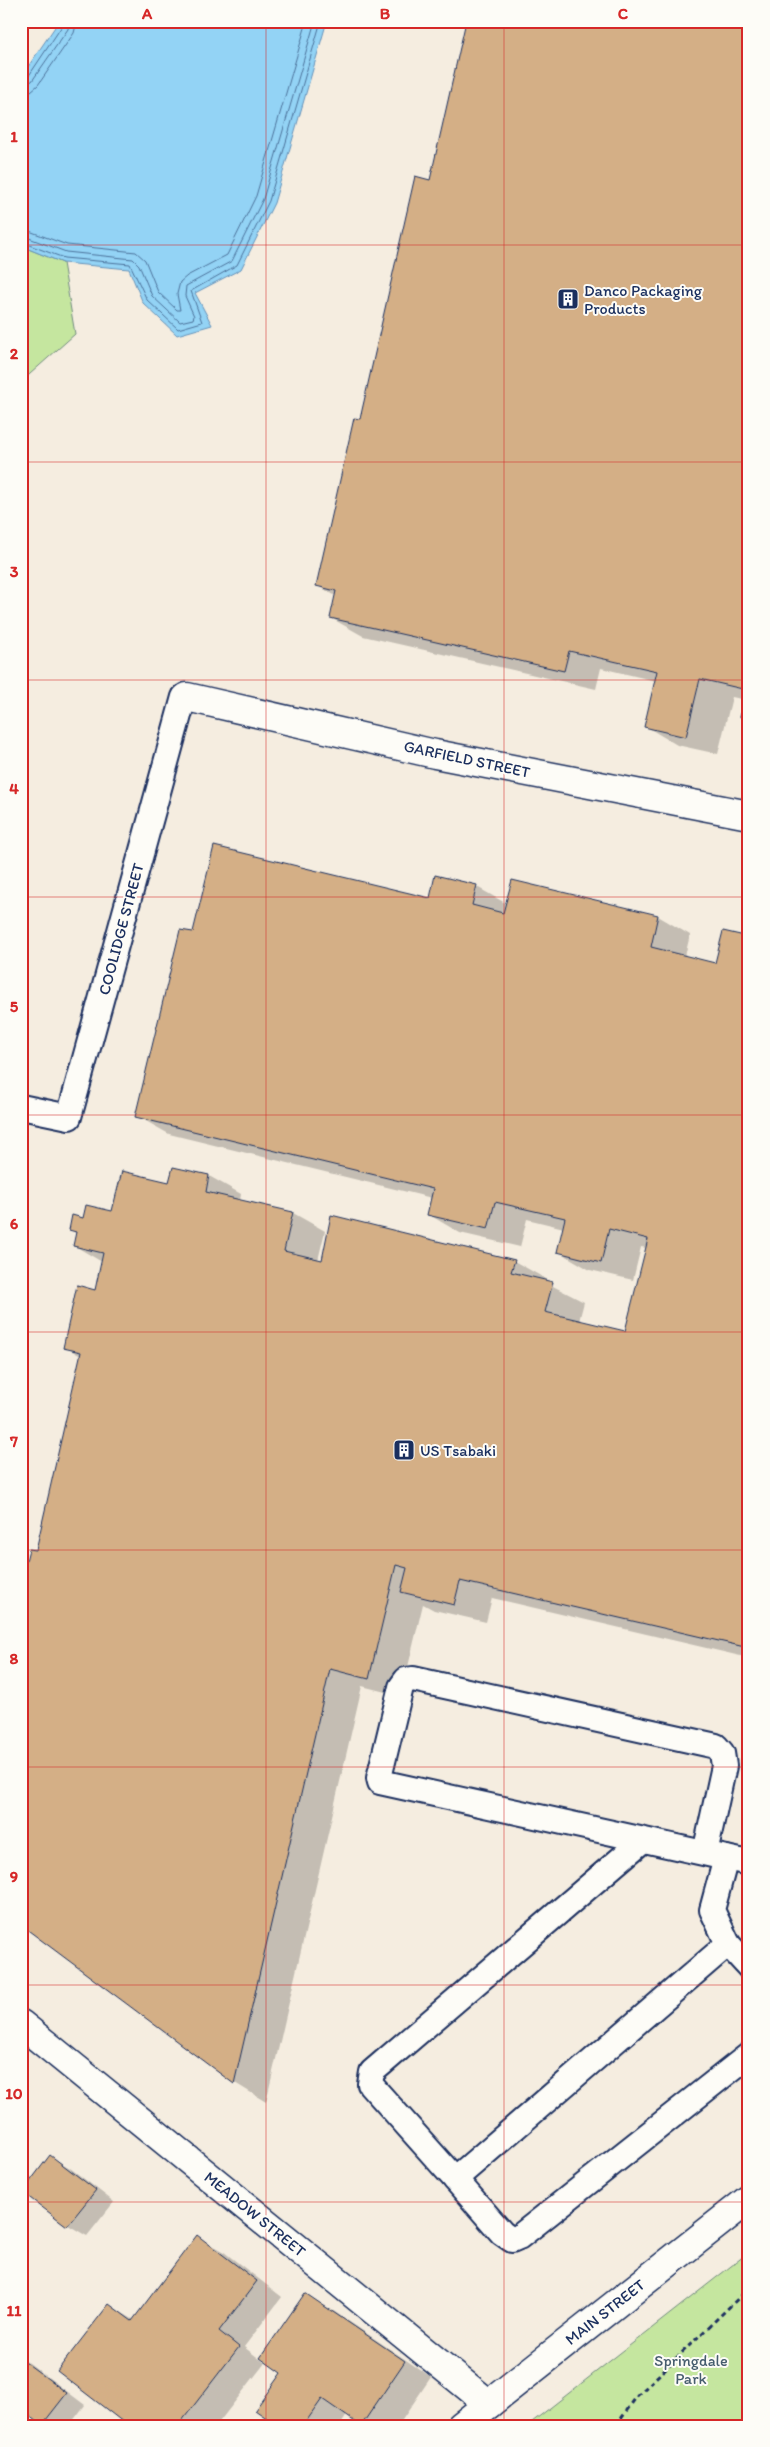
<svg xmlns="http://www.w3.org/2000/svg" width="770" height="2447" viewBox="0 0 770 2447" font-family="Itim,sans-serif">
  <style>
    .green { fill: #c5e69f; stroke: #708a7e }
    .water { fill: #93d3f5; stroke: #6391b9 }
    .shadow { fill: #0003 }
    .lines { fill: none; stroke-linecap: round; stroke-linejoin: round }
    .shore { stroke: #4b719a; stroke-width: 1 }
    .building { fill: #d4af86; stroke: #1b2f5e }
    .service-casing { stroke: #1b2f5e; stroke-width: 28 }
    .minor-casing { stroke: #1b2f5e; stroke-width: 31 }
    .secondary-casing { stroke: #1b2f5e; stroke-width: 31 }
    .path { stroke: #1b2f5e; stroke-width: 3; stroke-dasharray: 5 4; stroke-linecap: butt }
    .service { stroke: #fdfcf7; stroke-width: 24 }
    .minor { stroke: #fdfcf7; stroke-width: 28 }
    .secondary { stroke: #fdfcf7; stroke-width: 28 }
    .grid { fill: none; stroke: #d62828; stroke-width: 1; stroke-opacity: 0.55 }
    .labels { text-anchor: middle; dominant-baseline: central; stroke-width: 4; stroke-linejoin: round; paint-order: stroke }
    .poi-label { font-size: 16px; fill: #1b2f5e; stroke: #fdfcf7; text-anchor: start }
    .street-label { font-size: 16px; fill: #1b2f5e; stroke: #fdfcf7 }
    .park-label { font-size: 16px; fill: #465d6e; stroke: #fdfcf7 }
    .neatline { fill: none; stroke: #d62828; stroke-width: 2 }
    .grid-label { font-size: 16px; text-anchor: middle; font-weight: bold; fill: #d62828 }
  </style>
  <rect width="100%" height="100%" fill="#f5ede0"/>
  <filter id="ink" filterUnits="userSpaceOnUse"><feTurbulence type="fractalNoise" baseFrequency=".02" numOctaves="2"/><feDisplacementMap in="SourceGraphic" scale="10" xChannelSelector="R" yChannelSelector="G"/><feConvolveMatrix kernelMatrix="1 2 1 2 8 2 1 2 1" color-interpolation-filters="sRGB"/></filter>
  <g filter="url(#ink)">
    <g class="green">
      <polygon points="21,246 63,263 75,334 21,382"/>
      <polygon points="749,2252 749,2426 527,2426"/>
    </g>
    <polygon class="water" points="59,21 327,21 274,203 241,269 195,293 212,325 177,335 143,303 129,269 63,263 21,246 21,77"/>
    <g class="shadow">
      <polygon points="749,21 749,721 742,717 746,700 732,697 718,754 677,745 645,726 656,681 601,668 596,689 363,636 331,618 336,596 318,586 361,420 431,181"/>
      <polygon points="436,877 477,887 507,904 658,916 690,935 685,956 716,964 749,938 749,1658 492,1598 486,1622 434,1610 423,1604 401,1696 362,1686 266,2102 235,2083 21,1924 37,1552 81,1356 65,1347 96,1291 102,1262 75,1246 77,1234 70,1229 84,1219 113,1213 170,1184 174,1168 209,1176 241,1194 240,1201 293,1213 325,1231 318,1260 514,1261 546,1279 545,1282 584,1302 579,1321 626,1333 647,1248 641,1247 633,1280 590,1270 558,1251 564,1228 527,1219 520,1247 460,1233 428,1214 432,1198 169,1134 137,1116 193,934 431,899"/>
      <polygon points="21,2128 29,2134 21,2145"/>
      <polygon points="51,2157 70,2168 114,2202 87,2236 68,2225 24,2192"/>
      <polygon points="197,2237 224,2252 282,2297 244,2347 265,2363 216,2426 131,2426 109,2305 134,2320"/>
      <polygon points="306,2295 332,2310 431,2377 398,2426 362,2426 347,2415 340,2426 280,2426 283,2372"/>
      <polygon points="21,2357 85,2405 69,2426 46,2426 21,2408"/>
    </g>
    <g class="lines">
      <g class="shore">
        <polyline points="21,79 28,77 62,26 63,21"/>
        <polyline points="21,86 32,81 68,29 69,21"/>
        <polyline points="21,93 31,91 38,85 74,33 77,21"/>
        <polyline points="21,228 67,245 136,252 145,260 158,292 177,310 180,310 177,294 180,282 187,276 227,255 256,196 307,21"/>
        <polyline points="21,235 66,252 133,259 139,265 152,296 180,322 193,319 194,316 185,296 186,286 232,261 263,199 315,21"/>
        <polyline points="21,242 64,258 130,264 147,300 178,329 202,322 191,291 237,265 269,201 321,21"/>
      </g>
    </g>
    <g class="building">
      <polygon points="466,21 749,21 749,719 740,717 747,690 700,679 686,737 644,727 657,671 569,651 564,671 330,618 336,591 316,586 354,418 360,419 415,176 430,180"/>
      <polygon points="214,846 430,898 435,875 477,885 472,905 503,913 512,880 658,915 651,947 715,963 723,931 749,937 749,1648 460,1581 454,1605 401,1592 407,1568 396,1565 369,1679 330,1669 234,2084 21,1925 21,1581 29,1549 36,1550 81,1352 63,1348 77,1285 95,1290 103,1253 73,1246 76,1232 69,1230 72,1215 83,1218 86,1205 112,1211 122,1171 169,1182 173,1167 209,1175 206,1192 293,1212 284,1251 322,1260 331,1215 515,1260 511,1272 553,1282 545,1312 625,1331 648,1239 609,1229 601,1263 557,1252 565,1218 495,1202 488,1229 427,1215 433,1189 135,1117 180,930 193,932"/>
      <polygon points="749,1666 749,1681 745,1680"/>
      <polygon points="50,2155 96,2190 67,2226 22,2192"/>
      <polygon points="197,2235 257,2281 219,2331 239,2347 178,2426 128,2426 57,2371 109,2304 132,2321"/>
      <polygon points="305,2293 405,2361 361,2426 322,2399 303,2426 278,2426 255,2410 281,2373 260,2358"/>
      <polygon points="21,2359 67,2393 42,2425 21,2409"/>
    </g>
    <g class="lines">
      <g class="service-casing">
        <g id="service">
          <polyline points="21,1107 69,1117 184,697 187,697"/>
          <polyline points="643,1840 372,2072 370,2084 455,2179 728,1944 712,1910 726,1858"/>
          <polyline points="705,1853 724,1766 722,1753 716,1746 413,1679 406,1680 401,1687 379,1778 380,1782 749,1863"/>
          <polyline points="728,1944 749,1967"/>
          <polyline points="455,2179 502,2233 512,2240 519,2237 749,2055"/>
        </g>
      </g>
      <g class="minor-casing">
        <g id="minor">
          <polyline points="187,697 435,754 749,815"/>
          <polyline points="21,2024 489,2404"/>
        </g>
      </g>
      <g class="secondary-casing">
        <polyline id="secondary" points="461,2426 749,2199"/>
      </g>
      <polyline class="path" points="616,2426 637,2396 749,2288"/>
      <use href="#service" class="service"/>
      <use href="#minor" class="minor"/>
      <use href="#secondary" class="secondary"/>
    </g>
  </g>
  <path class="grid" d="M266,21V2426M504,21V2426M21,245H749M21,462H749M21,680H749M21,897H749M21,1115H749M21,1332H749M21,1550H749M21,1767H749M21,1985H749M21,2202H749"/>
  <defs>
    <g id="building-square" transform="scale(1.125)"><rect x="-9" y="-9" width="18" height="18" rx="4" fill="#1b2f5e" stroke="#fdfcf7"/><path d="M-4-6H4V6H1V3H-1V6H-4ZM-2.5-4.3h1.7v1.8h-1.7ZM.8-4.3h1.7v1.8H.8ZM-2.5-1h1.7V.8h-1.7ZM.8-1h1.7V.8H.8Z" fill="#fff"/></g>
  </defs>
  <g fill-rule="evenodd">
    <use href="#building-square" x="568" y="299"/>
    <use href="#building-square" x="404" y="1450"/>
  </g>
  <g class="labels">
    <g class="poi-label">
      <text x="584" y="290">Danco Packaging<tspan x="584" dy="18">Products</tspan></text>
      <text x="420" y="1450">US Tsabaki</text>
    </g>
    <g class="street-label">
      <text transform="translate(467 759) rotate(12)">GARFIELD STREET</text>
      <text transform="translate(121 929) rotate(-75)">COOLIDGE STREET</text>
      <text transform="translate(255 2214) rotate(39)">MEADOW STREET</text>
      <text transform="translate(605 2312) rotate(-38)">MAIN STREET</text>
    </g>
    <g class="park-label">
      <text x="691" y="2360">Springdale<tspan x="691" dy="18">Park</tspan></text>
    </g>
  </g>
  <rect width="770" height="2447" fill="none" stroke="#fdfcf7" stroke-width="55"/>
  <rect x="28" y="28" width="714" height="2392" class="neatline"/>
  <g class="grid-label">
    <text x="147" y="19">A</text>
    <text x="385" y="19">B</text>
    <text x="623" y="19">C</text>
    <text x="14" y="142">1</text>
    <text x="14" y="359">2</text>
    <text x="14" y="577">3</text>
    <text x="14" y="794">4</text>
    <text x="14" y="1012">5</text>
    <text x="14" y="1229">6</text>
    <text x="14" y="1447">7</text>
    <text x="14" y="1664">8</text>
    <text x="14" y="1882">9</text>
    <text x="14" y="2099">10</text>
    <text x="14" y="2316">11</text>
  </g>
</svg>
